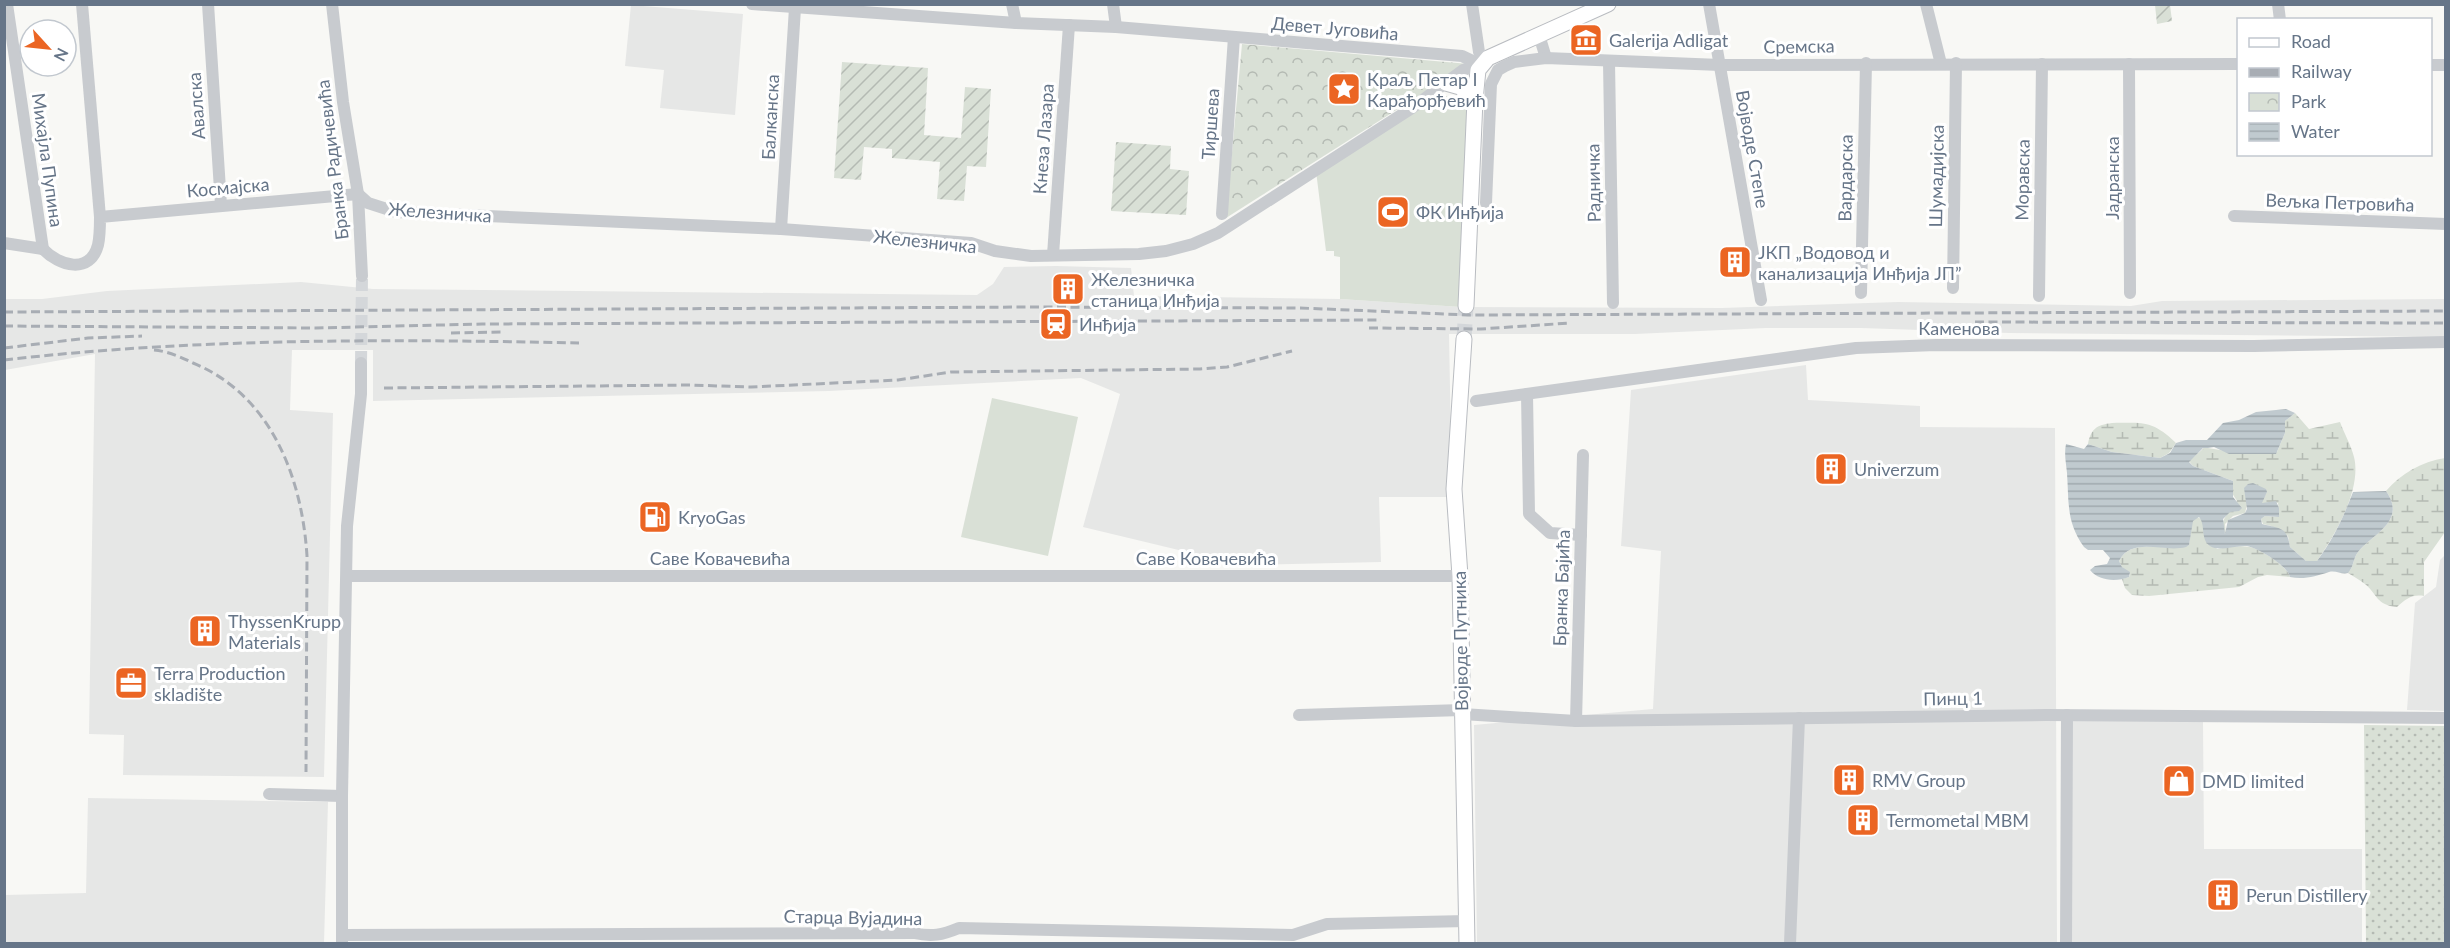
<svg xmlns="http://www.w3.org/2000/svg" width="2450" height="948" viewBox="0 0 2450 948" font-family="Lato,sans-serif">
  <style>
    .built { fill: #e6e7e6 }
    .grass { fill: url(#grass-dots) }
    .wetland { fill: url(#wetland-marsh) }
    .park { fill: url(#park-crowns) }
    .garden { fill: url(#garden-furrows) }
    .pitch { fill: #d9e0d6 }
    .water { fill: url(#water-rules) }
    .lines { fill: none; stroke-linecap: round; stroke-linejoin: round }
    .minor-tunnel { stroke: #d4d7da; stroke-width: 12; stroke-dasharray: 12 6; stroke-linecap: butt }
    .major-tunnel { stroke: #d4d7da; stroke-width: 15; stroke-dasharray: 15 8; stroke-linecap: butt }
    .major-casing { stroke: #b9bcc1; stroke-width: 17 }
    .minor { stroke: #c8cbcf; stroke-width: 12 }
    .major { stroke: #fff; stroke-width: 15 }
    .rail { stroke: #a8adb4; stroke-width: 3; stroke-dasharray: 9 4.5; stroke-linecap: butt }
    .labels { text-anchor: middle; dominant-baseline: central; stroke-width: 6; stroke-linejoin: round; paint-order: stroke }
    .street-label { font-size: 18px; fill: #667588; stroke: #fff }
    .poi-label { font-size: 18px; fill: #667588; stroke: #fff; text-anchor: start }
  </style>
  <defs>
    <pattern id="grass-dots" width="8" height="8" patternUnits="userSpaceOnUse" patternTransform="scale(1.5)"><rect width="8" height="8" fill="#d9e0d6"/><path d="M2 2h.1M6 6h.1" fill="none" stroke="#b4bab3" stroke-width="1.8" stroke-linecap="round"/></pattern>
    <pattern id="wetland-marsh" width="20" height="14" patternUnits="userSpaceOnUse" patternTransform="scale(1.5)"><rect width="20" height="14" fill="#d9e0d6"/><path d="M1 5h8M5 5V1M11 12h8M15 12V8" fill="none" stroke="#b4bab3"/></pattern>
    <pattern id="park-crowns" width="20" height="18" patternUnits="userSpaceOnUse" patternTransform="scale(1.5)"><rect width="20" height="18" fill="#d9e0d6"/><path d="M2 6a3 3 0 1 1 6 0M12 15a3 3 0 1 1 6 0" fill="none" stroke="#b4bab3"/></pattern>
    <pattern id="garden-furrows" width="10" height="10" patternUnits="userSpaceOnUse" patternTransform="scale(1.5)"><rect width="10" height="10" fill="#d9e0d6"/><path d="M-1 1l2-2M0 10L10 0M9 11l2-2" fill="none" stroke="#b4bab3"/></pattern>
    <pattern id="water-rules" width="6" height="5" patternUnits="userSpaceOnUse" patternTransform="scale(1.5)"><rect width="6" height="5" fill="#c0cacf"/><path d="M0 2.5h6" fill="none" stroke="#a0a9ae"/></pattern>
  </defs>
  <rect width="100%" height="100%" fill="#f8f8f5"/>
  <g class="built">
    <polygon points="631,5 743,14 735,115 660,108 664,70 625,66"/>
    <polygon points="1056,266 1131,268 1134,296 1340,299 1461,307 1722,308 1898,302 2131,306 2162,301 2446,299 2445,337 2009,333 1861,328 1766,328 1635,334 1449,334 1452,497 1379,497 1381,562 1241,565 1083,527 1120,394 1081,378 829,391 373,401 373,350 292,350 290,410 333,413 324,777 123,775 124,735 89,734 95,354 5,370 5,299 42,299 107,291 301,282 373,289 977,295 993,284 1004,267"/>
    <polygon points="1806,365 1808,400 1920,406 1920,427 2055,428 2057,943 1477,943 1474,725 1653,709 1661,551 1621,546 1631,390"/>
    <polygon points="2445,555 2445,711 2407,710 2415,603 2436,587 2440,560"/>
    <polygon points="2067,721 2203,721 2204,849 2362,849 2362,943 2070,943"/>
    <polygon points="88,798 328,802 324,943 5,943 5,895 86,893"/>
  </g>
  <polygon class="grass" points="2364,725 2445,726 2445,943 2366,943"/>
  <g class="wetland">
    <path d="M2295,413L2309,429L2340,422C2344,433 2351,445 2354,457C2362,489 2335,535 2317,561H2306L2290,547L2288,536L2271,526L2263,524L2261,519L2265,516L2279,517L2278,503H2261L2267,492L2247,505L2245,513L2233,516L2225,524L2226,535C2217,520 2229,514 2237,501L2232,493L2233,481L2193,466L2189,461L2204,448H2208L2244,454L2277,452L2285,433V421Z"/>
    <path d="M2112,423C2143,423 2152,420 2176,443L2169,453L2160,458L2112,452L2088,444C2091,429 2096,425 2112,423Z"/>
    <path d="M2445,458V532L2424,562V596C2412,594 2406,599 2397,607C2376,605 2378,595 2365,584C2360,580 2354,577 2348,573C2354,567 2353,558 2358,552C2374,533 2407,521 2386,491C2402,473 2421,462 2445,458Z"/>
    <path d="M2196,517L2202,519L2204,527L2217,549C2227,547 2240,545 2250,547C2261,549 2288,567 2290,577L2267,575L2258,577L2239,587L2149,596L2132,595L2125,588L2122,579L2129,577L2130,574L2122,567L2119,561C2133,535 2167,554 2189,545L2192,521Z"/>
  </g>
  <polygon class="park" points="1242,44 1469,64 1226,218"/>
  <g class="garden">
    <polygon points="2155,5 2170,5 2172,21 2157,24"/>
    <polygon points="842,62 928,68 924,135 961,138 965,87 991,89 986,167 967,166 964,201 937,199 940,162 892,158 892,149 864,147 861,180 834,178"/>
    <polygon points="1116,142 1171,146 1170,169 1189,171 1186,215 1111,211"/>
  </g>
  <g class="pitch">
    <polygon points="1439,92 1471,110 1461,307 1340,299 1340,257 1334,256 1334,251 1326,251 1316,171"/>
    <polygon points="992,398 1078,417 1048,556 961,537"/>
  </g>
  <path class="water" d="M2286,409L2295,413L2285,421V433L2276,454H2229L2214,447L2208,448H2203L2189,462L2193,466L2233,481V497L2242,508L2239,511L2230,512L2223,519L2225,534L2228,520L2245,513L2247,509L2244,488L2248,484L2253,483L2266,489L2267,492L2262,503L2276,501L2279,508V517L2265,516L2261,519L2262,524C2280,529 2287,526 2290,547L2306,561H2317C2334,538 2343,518 2353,492L2386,491C2407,521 2374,533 2358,552C2353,558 2354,567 2348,573C2342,575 2336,570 2329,572C2316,576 2304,580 2290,577C2288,566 2258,548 2247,546C2236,545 2219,552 2210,546C2200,539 2206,525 2199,517L2193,521L2189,545L2186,547C2164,553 2132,536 2119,561L2122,567L2130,572L2129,577C2116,582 2099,581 2090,570L2095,566L2107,564L2110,558L2103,550H2088L2084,547C2066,522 2069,502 2067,473C2066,463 2064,454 2066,444L2084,449L2088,444L2112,452L2160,458L2170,453L2176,443L2186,440H2207L2223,423L2239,420L2256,412Z"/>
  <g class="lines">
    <polyline class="minor-tunnel" points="361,363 362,276"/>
    <polyline class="major-tunnel" points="1464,339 1466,306"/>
    <g class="major-casing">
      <g id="major">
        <polyline points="1446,83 1460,87 1475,100"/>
        <polyline points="1466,306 1475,100 1478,70 1488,58 1608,4"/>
        <polyline points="1464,339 1454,489 1460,576 1467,944"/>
      </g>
    </g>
    <g class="minor">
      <polyline points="7,4 43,249"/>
      <polyline points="82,4 100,217"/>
      <polyline points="208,4 221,205"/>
      <polyline points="332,4 343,102 358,194 362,276"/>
      <polyline points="752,4 1016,23 1116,27 1462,56 1481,65"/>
      <polyline points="1012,4 1016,23"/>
      <polyline points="1113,4 1116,27"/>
      <polyline points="1472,4 1479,52 1485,61"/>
      <polyline points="1709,4 1761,300"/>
      <polyline points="1926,4 1941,64"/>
      <polyline points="2278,4 2280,20"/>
      <polyline points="1539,35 1546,58"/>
      <polyline points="1609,62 1613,303"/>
      <polyline points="2129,64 2130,293"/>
      <polyline points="2430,65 2446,65"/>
      <polyline points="358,194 368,203 396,212 781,229 971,243 995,251 1031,256 1139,254 1166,251 1193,244 1218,233 1412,108 1463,70 1470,68 1478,70"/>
      <polyline points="1486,203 1491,84 1498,70 1505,66 1514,62 1546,58 1720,65 2238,64"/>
      <polyline points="1222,214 1234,37"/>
      <polyline points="2234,216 2446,224"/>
      <polyline points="781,229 795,8"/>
      <polyline points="4,243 43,249"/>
      <path d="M43,249C59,266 90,275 98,245C100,236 100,226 100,217L358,194"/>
      <polyline points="1053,255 1069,25"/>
      <polyline points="1953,288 1956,63"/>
      <polyline points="1861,293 1866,63"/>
      <polyline points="2039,296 2042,64"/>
      <polyline points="1527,394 1529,514 1550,533 1581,535"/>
      <polyline points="1476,401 1856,348 1936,345 2254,346 2446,342"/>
      <polyline points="347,576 1460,576"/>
      <polyline points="1462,714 1576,721 2046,715 2446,718"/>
      <polyline points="1299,715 1462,710"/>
      <polyline points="1576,721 1583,455"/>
      <polyline points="269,794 342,796"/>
      <path d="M342,935L914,933C932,937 942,935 959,928L1293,935L1327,924L1467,921"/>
      <polyline points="342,942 342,796 347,526 361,394 361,363"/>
      <polyline points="1790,944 1799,718"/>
      <polyline points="2066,944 2067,715"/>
    </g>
    <use href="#major" class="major"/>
    <g class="rail">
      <polyline points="4,312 1037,307 1300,308 1468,315 2446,311"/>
      <polyline points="1975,322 2446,323"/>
      <polyline points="4,326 316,328 482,324 1381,320"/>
      <polyline points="1369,328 1481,329 1570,323"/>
      <polyline points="451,333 505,332"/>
      <polyline points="4,348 88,338 142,336"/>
      <path d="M154,350C167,351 181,357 193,363C271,395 302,477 307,556L306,772"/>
      <path d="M4,360C195,338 388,339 579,343"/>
      <polyline points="384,388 690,385 751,387 898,380 951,372 1200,369 1227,367 1292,351"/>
    </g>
  </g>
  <defs>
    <g id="museum-square" transform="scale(1.725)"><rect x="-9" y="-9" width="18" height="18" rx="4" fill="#eb6523" stroke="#fff"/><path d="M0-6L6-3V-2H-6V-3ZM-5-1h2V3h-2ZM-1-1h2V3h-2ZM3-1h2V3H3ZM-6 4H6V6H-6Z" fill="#fff"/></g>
    <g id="sight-square" transform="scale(1.725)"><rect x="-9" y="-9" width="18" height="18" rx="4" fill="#eb6523" stroke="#fff"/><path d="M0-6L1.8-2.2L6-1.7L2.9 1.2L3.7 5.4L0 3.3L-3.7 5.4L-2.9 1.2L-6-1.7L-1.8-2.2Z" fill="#fff"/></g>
    <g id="stadium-square" transform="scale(1.725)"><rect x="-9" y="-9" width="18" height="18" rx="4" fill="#eb6523" stroke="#fff"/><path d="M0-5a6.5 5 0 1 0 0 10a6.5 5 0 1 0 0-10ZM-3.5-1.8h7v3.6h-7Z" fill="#fff"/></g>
    <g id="building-square" transform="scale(1.725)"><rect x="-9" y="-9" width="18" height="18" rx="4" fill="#eb6523" stroke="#fff"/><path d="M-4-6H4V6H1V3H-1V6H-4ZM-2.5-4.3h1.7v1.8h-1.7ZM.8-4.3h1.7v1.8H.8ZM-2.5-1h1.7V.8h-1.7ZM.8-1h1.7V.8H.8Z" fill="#fff"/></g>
    <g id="station-square" transform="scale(1.725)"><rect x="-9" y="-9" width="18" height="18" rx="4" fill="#eb6523" stroke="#fff"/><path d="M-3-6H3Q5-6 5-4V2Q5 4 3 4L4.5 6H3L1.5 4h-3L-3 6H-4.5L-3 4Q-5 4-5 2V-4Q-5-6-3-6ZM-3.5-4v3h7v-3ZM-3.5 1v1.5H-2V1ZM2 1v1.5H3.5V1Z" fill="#fff"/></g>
    <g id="fuel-square" transform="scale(1.725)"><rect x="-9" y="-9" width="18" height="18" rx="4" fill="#eb6523" stroke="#fff"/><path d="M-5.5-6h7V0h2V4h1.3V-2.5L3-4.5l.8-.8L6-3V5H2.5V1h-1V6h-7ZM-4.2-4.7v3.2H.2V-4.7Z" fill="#fff"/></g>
    <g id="office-square" transform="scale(1.725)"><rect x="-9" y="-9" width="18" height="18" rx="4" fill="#eb6523" stroke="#fff"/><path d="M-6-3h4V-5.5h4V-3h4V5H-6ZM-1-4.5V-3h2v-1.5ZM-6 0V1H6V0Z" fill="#fff"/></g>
    <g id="shop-square" transform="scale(1.725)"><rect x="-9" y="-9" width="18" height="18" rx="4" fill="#eb6523" stroke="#fff"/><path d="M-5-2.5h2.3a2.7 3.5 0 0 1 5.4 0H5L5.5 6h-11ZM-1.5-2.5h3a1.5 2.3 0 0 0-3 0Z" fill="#fff"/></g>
  </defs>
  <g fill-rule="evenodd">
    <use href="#museum-square" x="1586" y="40"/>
    <use href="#sight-square" x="1344" y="89"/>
    <use href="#stadium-square" x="1393" y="212"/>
    <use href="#building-square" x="1735" y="262"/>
    <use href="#building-square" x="1068" y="289"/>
    <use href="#station-square" x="1056" y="324"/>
    <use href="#building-square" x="1831" y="469"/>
    <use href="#fuel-square" x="655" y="517"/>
    <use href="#building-square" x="205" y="631"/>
    <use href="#office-square" x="131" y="683"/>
    <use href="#building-square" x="1849" y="780"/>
    <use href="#shop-square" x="2179" y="781"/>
    <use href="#building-square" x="1863" y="820"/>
    <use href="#building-square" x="2223" y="895"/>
  </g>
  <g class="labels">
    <g class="street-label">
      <text transform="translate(1335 28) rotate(5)">Девет Југовића</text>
      <text transform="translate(1799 46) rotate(-1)">Сремска</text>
      <text transform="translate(196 106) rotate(-94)">Авалска</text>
      <text transform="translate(770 117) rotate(-87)">Балканска</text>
      <text transform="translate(1210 124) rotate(-86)">Тиршева</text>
      <text transform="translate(1043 139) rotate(-86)">Кнеза Лазара</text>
      <text transform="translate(1753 149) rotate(80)">Војводе Степе</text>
      <text transform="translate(48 160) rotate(82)">Михајла Пупина</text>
      <text transform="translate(332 160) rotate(-97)">Бранка Радичевића</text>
      <text transform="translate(1936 176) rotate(-89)">Шумадијска</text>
      <text transform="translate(1845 178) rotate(-89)">Вардарска</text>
      <text transform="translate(2112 178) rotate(-90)">Јадранска</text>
      <text transform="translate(2022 180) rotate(-89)">Моравска</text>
      <text transform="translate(1593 183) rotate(-91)">Радничка</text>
      <text transform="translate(228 187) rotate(-5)">Космајска</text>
      <text transform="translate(2340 202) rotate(2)">Вељка Петровића</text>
      <text transform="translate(440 212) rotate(4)">Железничка</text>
      <text transform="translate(925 241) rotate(6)">Железничка</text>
      <text x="1959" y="328">Каменова</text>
      <text x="720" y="558">Саве Ковачевића</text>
      <text x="1206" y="558">Саве Ковачевића</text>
      <text transform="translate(1561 588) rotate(-88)">Бранка Бајића</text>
      <text transform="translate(1460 641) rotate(-91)">Војводе Путника</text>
      <text transform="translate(1953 698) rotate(-1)">Пинц 1</text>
      <text transform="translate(853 917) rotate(1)">Старца Вујадина</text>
    </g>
    <g class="poi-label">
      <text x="1609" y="40">Galerija Adligat</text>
      <text x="1367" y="79">Краљ Петар I<tspan x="1367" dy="21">Карађорђевић</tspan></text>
      <text x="1416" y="212">ФК Инђија</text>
      <text x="1758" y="252">ЈКП „Водовод и<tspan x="1758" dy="21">канализација Инђија ЈП”</tspan></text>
      <text x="1091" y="279">Железничка<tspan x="1091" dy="21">станица Инђија</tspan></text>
      <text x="1079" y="324">Инђија</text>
      <text x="1854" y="469">Univerzum</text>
      <text x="678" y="517">KryoGas</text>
      <text x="228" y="621">ThyssenKrupp<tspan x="228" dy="21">Materials</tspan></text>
      <text x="154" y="673">Terra Production<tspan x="154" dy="21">skladište</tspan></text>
      <text x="1872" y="780">RMV Group</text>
      <text x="2202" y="781">DMD limited</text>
      <text x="1886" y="820">Termometal MBM</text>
      <text x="2246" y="895">Perun Distillery</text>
    </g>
  </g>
  <rect width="2450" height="948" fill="none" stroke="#667588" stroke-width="12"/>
  <rect x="2237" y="18" width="195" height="138" fill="#ffffff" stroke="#c2c8cf" stroke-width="1.5"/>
  <rect x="2249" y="38" width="30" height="9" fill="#ffffff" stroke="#c2c8cf" stroke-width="1.5"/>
  <text x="2291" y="48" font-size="18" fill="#667588">Road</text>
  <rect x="2249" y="68" width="30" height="9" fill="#a8adb4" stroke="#c2c8cf" stroke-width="1.5"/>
  <text x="2291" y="78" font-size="18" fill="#667588">Railway</text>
  <rect x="2249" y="93" width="30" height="18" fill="url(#park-crowns)" stroke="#c2c8cf" stroke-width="1.5"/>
  <text x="2291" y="108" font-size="18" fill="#667588">Park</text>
  <rect x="2249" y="123" width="30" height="18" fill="url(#water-rules)" stroke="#c2c8cf" stroke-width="1.5"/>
  <text x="2291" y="138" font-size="18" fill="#667588">Water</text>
  <g transform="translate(48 48) rotate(117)"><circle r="28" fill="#ffffff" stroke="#c2c8cf" stroke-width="1.5"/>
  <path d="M0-4.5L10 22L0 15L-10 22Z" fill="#eb6523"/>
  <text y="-9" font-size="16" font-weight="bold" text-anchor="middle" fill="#667588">N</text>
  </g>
</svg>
